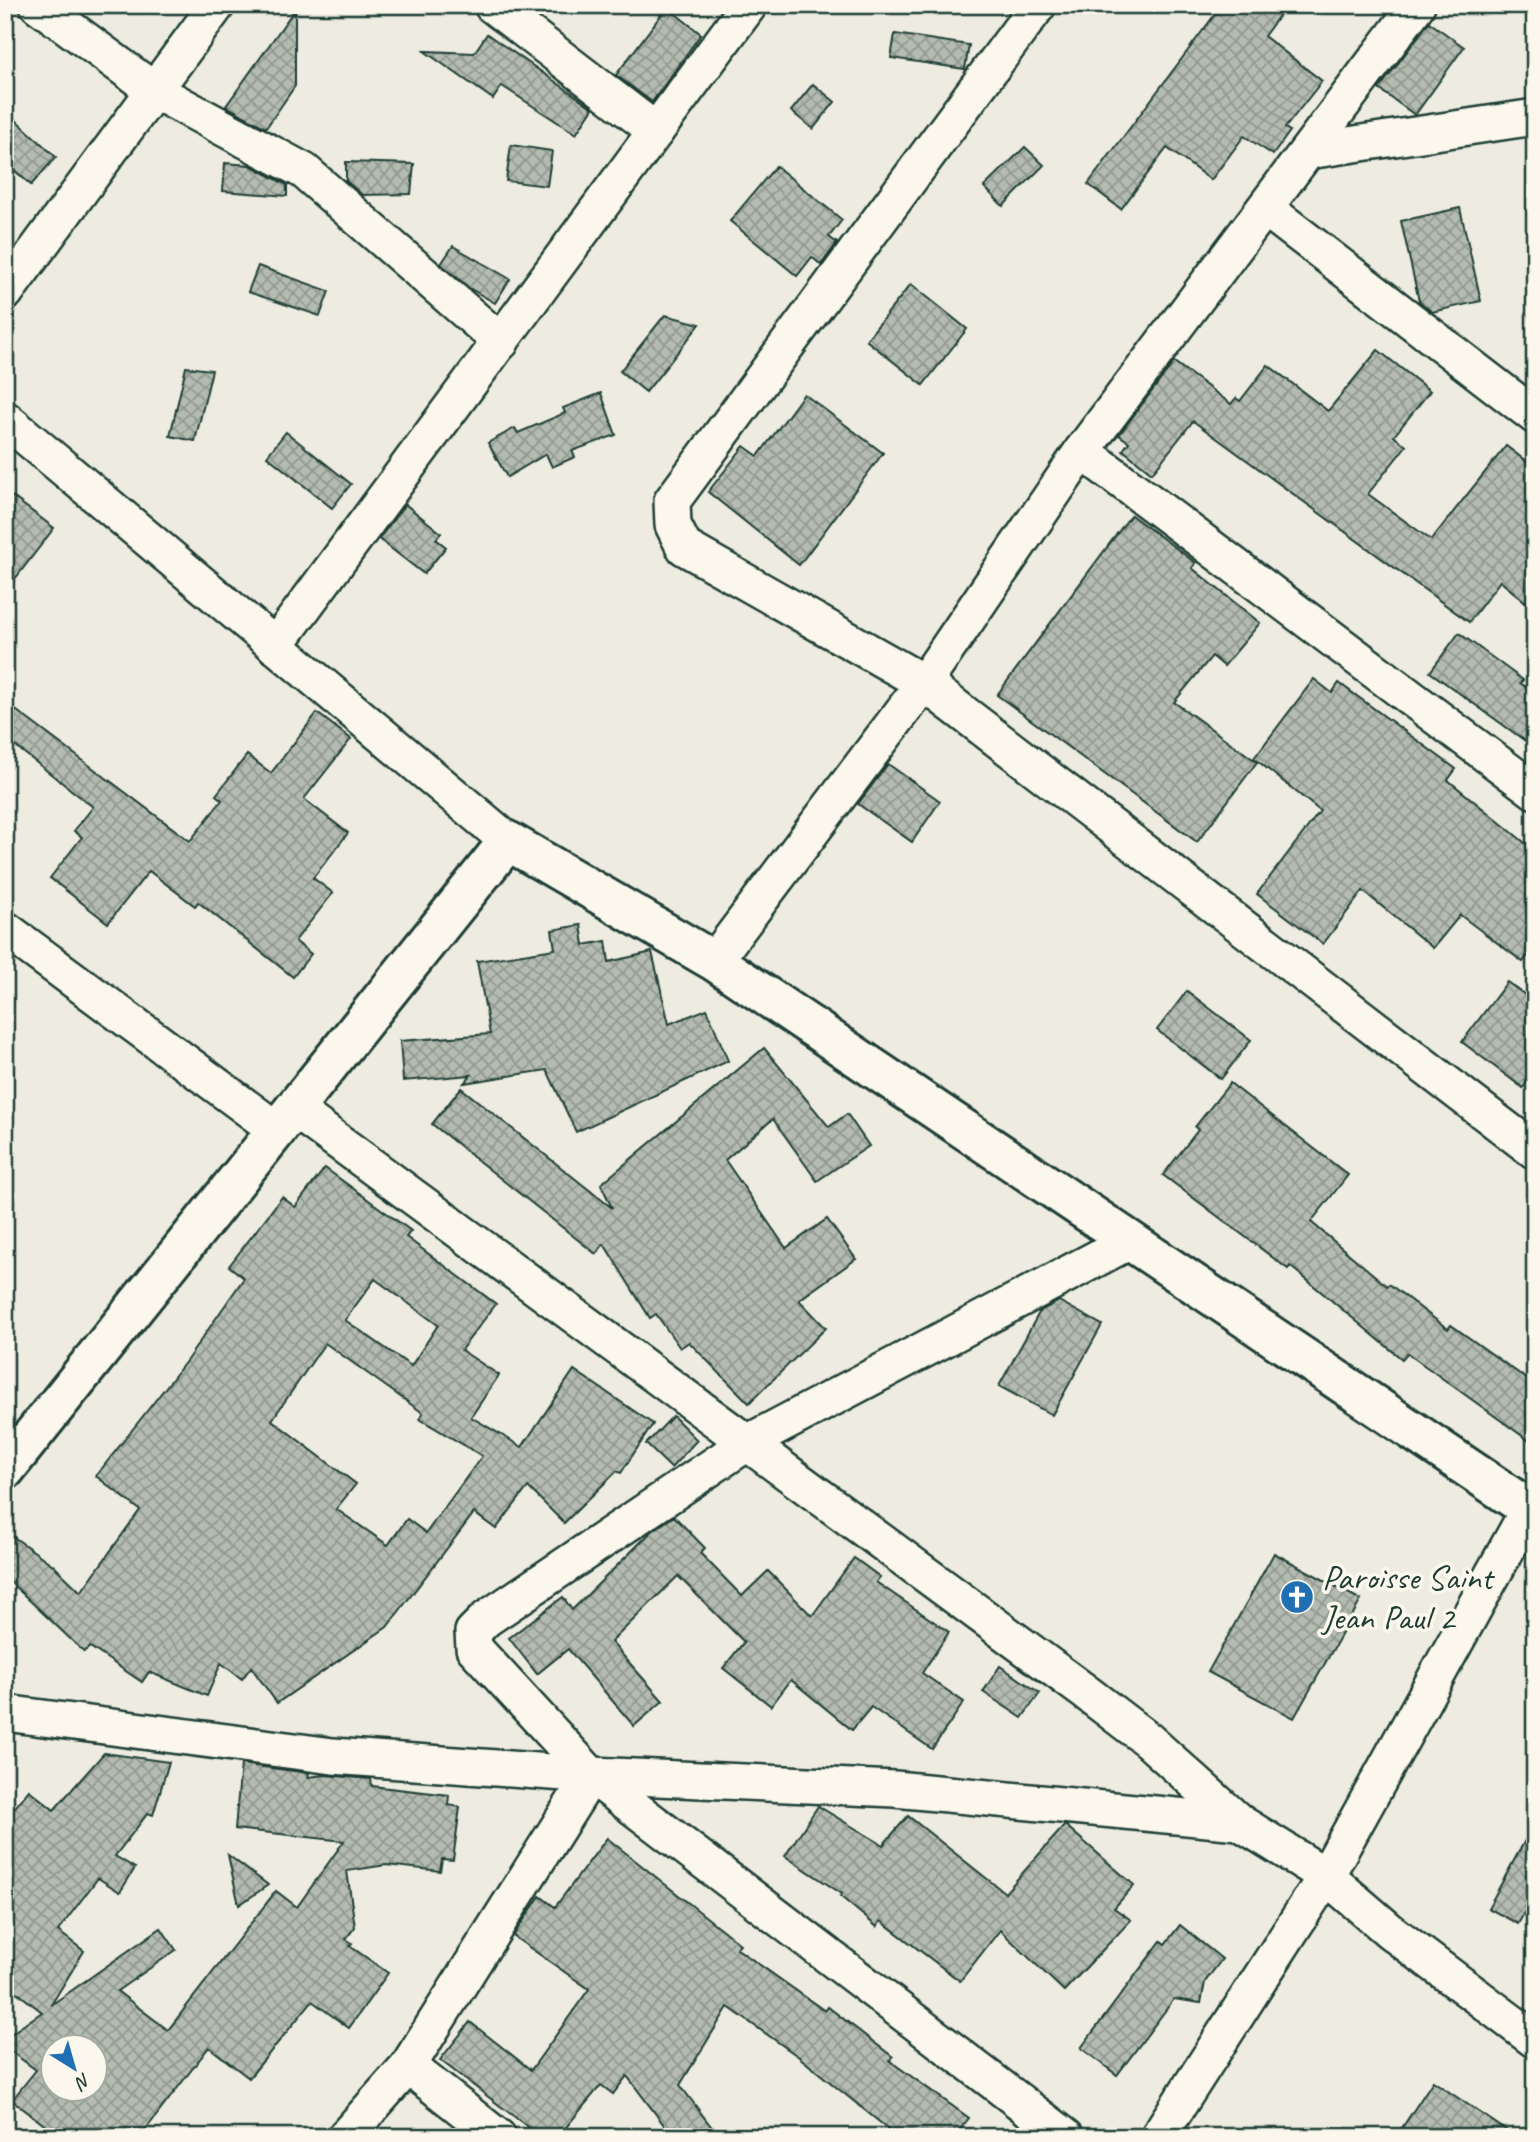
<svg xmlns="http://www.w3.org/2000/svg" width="1540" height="2142" viewBox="0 0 1540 2142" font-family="Caveat,sans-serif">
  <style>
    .building { fill: url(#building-cross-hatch); stroke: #1f3d34; stroke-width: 2; fill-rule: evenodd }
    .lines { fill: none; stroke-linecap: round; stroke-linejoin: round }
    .minor-casing { stroke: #1f3d34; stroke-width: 40 }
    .tertiary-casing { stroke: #1f3d34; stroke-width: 44 }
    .minor { stroke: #fbf7ec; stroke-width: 35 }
    .tertiary { stroke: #fbf7ec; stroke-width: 38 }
    .labels { text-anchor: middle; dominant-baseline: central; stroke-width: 7; stroke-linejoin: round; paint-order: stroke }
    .poi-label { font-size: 35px; fill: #1f3d34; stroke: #fbf7ec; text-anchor: start }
  </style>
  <defs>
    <pattern id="building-cross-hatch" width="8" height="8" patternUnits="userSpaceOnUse" patternTransform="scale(1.75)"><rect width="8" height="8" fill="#b4bbb0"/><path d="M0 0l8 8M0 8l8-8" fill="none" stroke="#929990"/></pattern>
  </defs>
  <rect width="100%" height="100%" fill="#eeece1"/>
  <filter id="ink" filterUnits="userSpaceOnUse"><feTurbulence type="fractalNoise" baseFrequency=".0143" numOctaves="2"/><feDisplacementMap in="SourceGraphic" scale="14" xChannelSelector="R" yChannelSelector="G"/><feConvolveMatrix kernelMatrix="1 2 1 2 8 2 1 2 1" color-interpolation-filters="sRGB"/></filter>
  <g filter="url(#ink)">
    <g class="building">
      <polygon points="1222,5 1287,5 1264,36 1322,81 1285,128 1290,131 1273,155 1244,136 1211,180 1167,148 1121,209 1088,184"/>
      <polygon points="667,7 701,34 652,102 616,75"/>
      <polygon points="295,9 295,86 266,128 226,106"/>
      <polygon points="1429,22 1464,47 1415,115 1379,89"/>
      <polygon points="487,34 593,108 576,134 502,86 493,99 424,51 474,53"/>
      <polygon points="895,34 969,45 965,69 891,58"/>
      <polygon points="813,84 835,102 813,129 791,111"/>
      <polygon points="5,110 56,157 31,185 5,162"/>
      <polygon points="511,145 552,151 547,186 506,181"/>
      <polygon points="1025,147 1044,165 1003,206 984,187"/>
      <polygon points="346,162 414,164 411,194 362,195 346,181"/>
      <polygon points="225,163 250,165 287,185 287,196 223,191"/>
      <polygon points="776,166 842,220 829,237 837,243 821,265 812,257 797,276 730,221"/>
      <polygon points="1460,208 1481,301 1432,312 1419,301 1401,221"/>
      <polygon points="453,246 510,279 495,303 469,288 441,264"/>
      <polygon points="258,266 329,291 320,316 248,292"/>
      <polygon points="911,284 967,329 923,385 866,340"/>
      <polygon points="665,315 700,324 646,392 620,371"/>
      <polygon points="1378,350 1430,391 1394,436 1406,446 1368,494 1431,540 1506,446 1535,468 1535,610 1500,581 1469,622 1193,421 1152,473 1123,450 1129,442 1119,435 1174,362 1231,404 1236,398 1240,401 1268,365 1328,411"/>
      <polygon points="186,367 212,370 195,441 170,436"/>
      <polygon points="601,393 616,435 572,451 575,457 552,467 546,454 507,477 488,443 515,428 518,433 565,413 563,408"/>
      <polygon points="804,394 883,453 799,565 708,492 744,446 758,456"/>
      <polygon points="286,432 351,484 332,508 267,456"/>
      <polygon points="5,491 54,528 5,592"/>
      <polygon points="405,504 441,533 436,539 446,547 424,574 379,539"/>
      <polygon points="1131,515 1196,563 1192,568 1260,623 1224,666 1212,656 1174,702 1257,762 1197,842 997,695"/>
      <polygon points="1459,633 1523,680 1520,683 1535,694 1535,748 1430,672"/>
      <polygon points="1314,679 1332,693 1339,683 1456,769 1448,780 1535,851 1535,946 1523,962 1460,915 1433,948 1363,891 1323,944 1257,894 1320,811 1254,758"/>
      <polygon points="5,702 190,841 222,800 216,795 247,755 271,773 317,713 351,739 304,799 348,833 313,878 333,893 295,941 311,954 293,977 198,902 195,906 149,871 108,923 50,878 82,837 74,831 93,807 5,738"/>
      <polygon points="888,764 940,801 912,842 858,804"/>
      <polygon points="581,925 584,945 606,941 609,962 652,952 669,1024 707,1009 728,1061 576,1132 547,1070 464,1083 471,1075 403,1081 400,1041 490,1034 477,961 555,949 552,930"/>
      <polygon points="1507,982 1535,1002 1535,1072 1523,1088 1462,1042"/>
      <polygon points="1187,991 1251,1040 1221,1079 1157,1030"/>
      <polygon points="764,1048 829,1127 847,1114 869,1146 817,1181 773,1119 725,1160 786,1248 827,1219 856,1259 799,1300 826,1328 749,1403 689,1342 680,1348 656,1314 650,1318 604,1244 596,1254 432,1124 461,1088 612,1208 601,1184"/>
      <polygon points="1230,1083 1348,1175 1311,1222 1387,1286 1389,1284 1448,1329 1451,1325 1535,1385 1535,1445 1407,1353 1402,1359 1290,1266 1288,1269 1163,1175 1198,1130 1195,1127"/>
      <path d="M325,1168L411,1231L406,1237L496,1304L461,1350L499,1375L471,1417L522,1447L574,1370L653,1424L621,1473L617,1471L564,1523L528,1487L496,1529L474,1513L387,1627L277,1703L251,1667L242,1679L221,1663L207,1696L149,1672L142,1682L90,1647L84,1652L5,1577V1531L53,1565L81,1592L140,1510L96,1476L187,1360L244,1278L229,1266L282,1197L295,1207ZM375,1279L438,1325L411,1366L345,1320ZM325,1343L423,1413L420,1419L482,1456L426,1533L407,1519L388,1545L336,1509L356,1484L272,1420Z"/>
      <polygon points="1059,1301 1102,1325 1052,1415 999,1386 1040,1311"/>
      <polygon points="673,1416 697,1440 671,1468 646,1444"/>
      <polygon points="674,1516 705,1548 700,1553 742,1596 768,1571 812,1616 854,1558 880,1577 876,1582 949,1632 922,1673 964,1702 932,1749 871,1707 852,1730 791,1680 771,1706 723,1668 744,1642 678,1576 611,1642 663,1701 634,1726 568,1649 537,1674 509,1638 563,1597 572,1610 651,1532"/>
      <polygon points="1274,1553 1361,1600 1294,1718 1208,1672"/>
      <polygon points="1000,1666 1040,1693 1022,1718 983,1692"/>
      <path d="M104,1753L169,1762L153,1815L148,1813L115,1856L135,1868L120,1892L98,1878L58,1931L84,1951L51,2005L161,1928L176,1950L117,1991L168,2030L276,1891L297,1907L344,1841L235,1829L241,1764L309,1773L308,1777L324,1775L371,1779L372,1786L449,1795L448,1805L460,1807L453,1860L442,1859L440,1871L386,1865L347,1871L355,1927L346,1939L352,1943L350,1946L388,1973L349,2028L312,2001L249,2078L209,2047L140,2137H60L12,2100L36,2070L5,2047V2038L42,2012L5,1983V1820L29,1790L54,1810ZM52,2048H94V2090H52Z"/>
      <polygon points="818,1806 883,1845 908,1816 1005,1893 1065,1825 1134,1885 1114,1908 1131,1920 1064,1991 1000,1930 960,1981 881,1921 877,1927 840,1896 842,1894 785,1856"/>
      <polygon points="1535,1822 1535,1894 1518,1924 1488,1908"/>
      <polygon points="607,1838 740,1944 736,1948 825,2011 828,2007 893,2057 890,2061 969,2118 954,2137 898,2137 799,2057 728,2007 680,2085 719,2137 673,2137 627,2076 613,2094 601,2085 558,2137 541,2137 440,2060 470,2022 531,2070 589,1989 513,1936 540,1896 555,1907"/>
      <polygon points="228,1855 268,1885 239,1905"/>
      <polygon points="1180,1925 1222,1959 1205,1982 1201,2003 1174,1999 1117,2075 1081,2048 1161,1941 1165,1944"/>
      <polygon points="1433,2081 1516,2137 1396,2137"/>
    </g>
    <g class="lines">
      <g class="minor-casing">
        <g id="minor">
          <polyline points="38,5 155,91 304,171 501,342"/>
          <polyline points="492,5 656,131"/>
          <polyline points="1038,5 672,501 673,525 684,547 924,683 1535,1151"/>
          <polyline points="1308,151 1535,117"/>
          <polyline points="1265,208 1535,416"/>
          <polyline points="5,293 217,5"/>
          <polyline points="5,419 508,841"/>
          <polyline points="1082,451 1535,791"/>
          <polyline points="275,646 749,5"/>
          <polyline points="5,929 277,1130"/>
          <polyline points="714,961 924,683 1082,451 1417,5"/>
          <polyline points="294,1109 1088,1694 1148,1740 1239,1822"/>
          <polyline points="5,1713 333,1756 591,1775 895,1789 1239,1822 1326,1876 1390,1931 1535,2040"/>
          <polyline points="408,2066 498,2137"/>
          <polyline points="345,2137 408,2066 591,1775"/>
          <polyline points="1066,2137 591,1775 474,1648 473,1632 486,1619 747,1443 1130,1241"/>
          <polyline points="1158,2137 1326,1876 1529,1509"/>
        </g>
      </g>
      <g class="tertiary-casing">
        <polyline id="tertiary" points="5,1470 508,841 714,961 1535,1513"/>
      </g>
      <use href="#minor" class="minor"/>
      <use href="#tertiary" class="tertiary"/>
    </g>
  </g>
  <defs>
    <g id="church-disc" transform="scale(1.75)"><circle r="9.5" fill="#1f6fb2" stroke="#fbf7ec"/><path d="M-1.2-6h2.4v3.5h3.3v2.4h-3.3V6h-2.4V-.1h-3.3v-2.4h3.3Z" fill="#fff"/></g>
  </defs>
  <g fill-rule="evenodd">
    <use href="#church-disc" x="1297" y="1597"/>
  </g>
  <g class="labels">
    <g class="poi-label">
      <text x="1322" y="1577">Paroisse Saint<tspan x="1322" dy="40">Jean Paul 2</tspan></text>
    </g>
  </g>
  <rect width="1540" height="2142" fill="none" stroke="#fbf7ec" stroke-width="28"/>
  <rect x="14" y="14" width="1512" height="2114" fill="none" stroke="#1f3d34" stroke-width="2.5" filter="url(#ink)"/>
  <g transform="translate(74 2068) rotate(143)"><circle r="33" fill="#fbf7ec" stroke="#a3ada2" stroke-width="2"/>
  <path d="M0-5L12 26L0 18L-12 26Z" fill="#1f6fb2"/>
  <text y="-10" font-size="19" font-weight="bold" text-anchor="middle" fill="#1f3d34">N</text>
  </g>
</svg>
